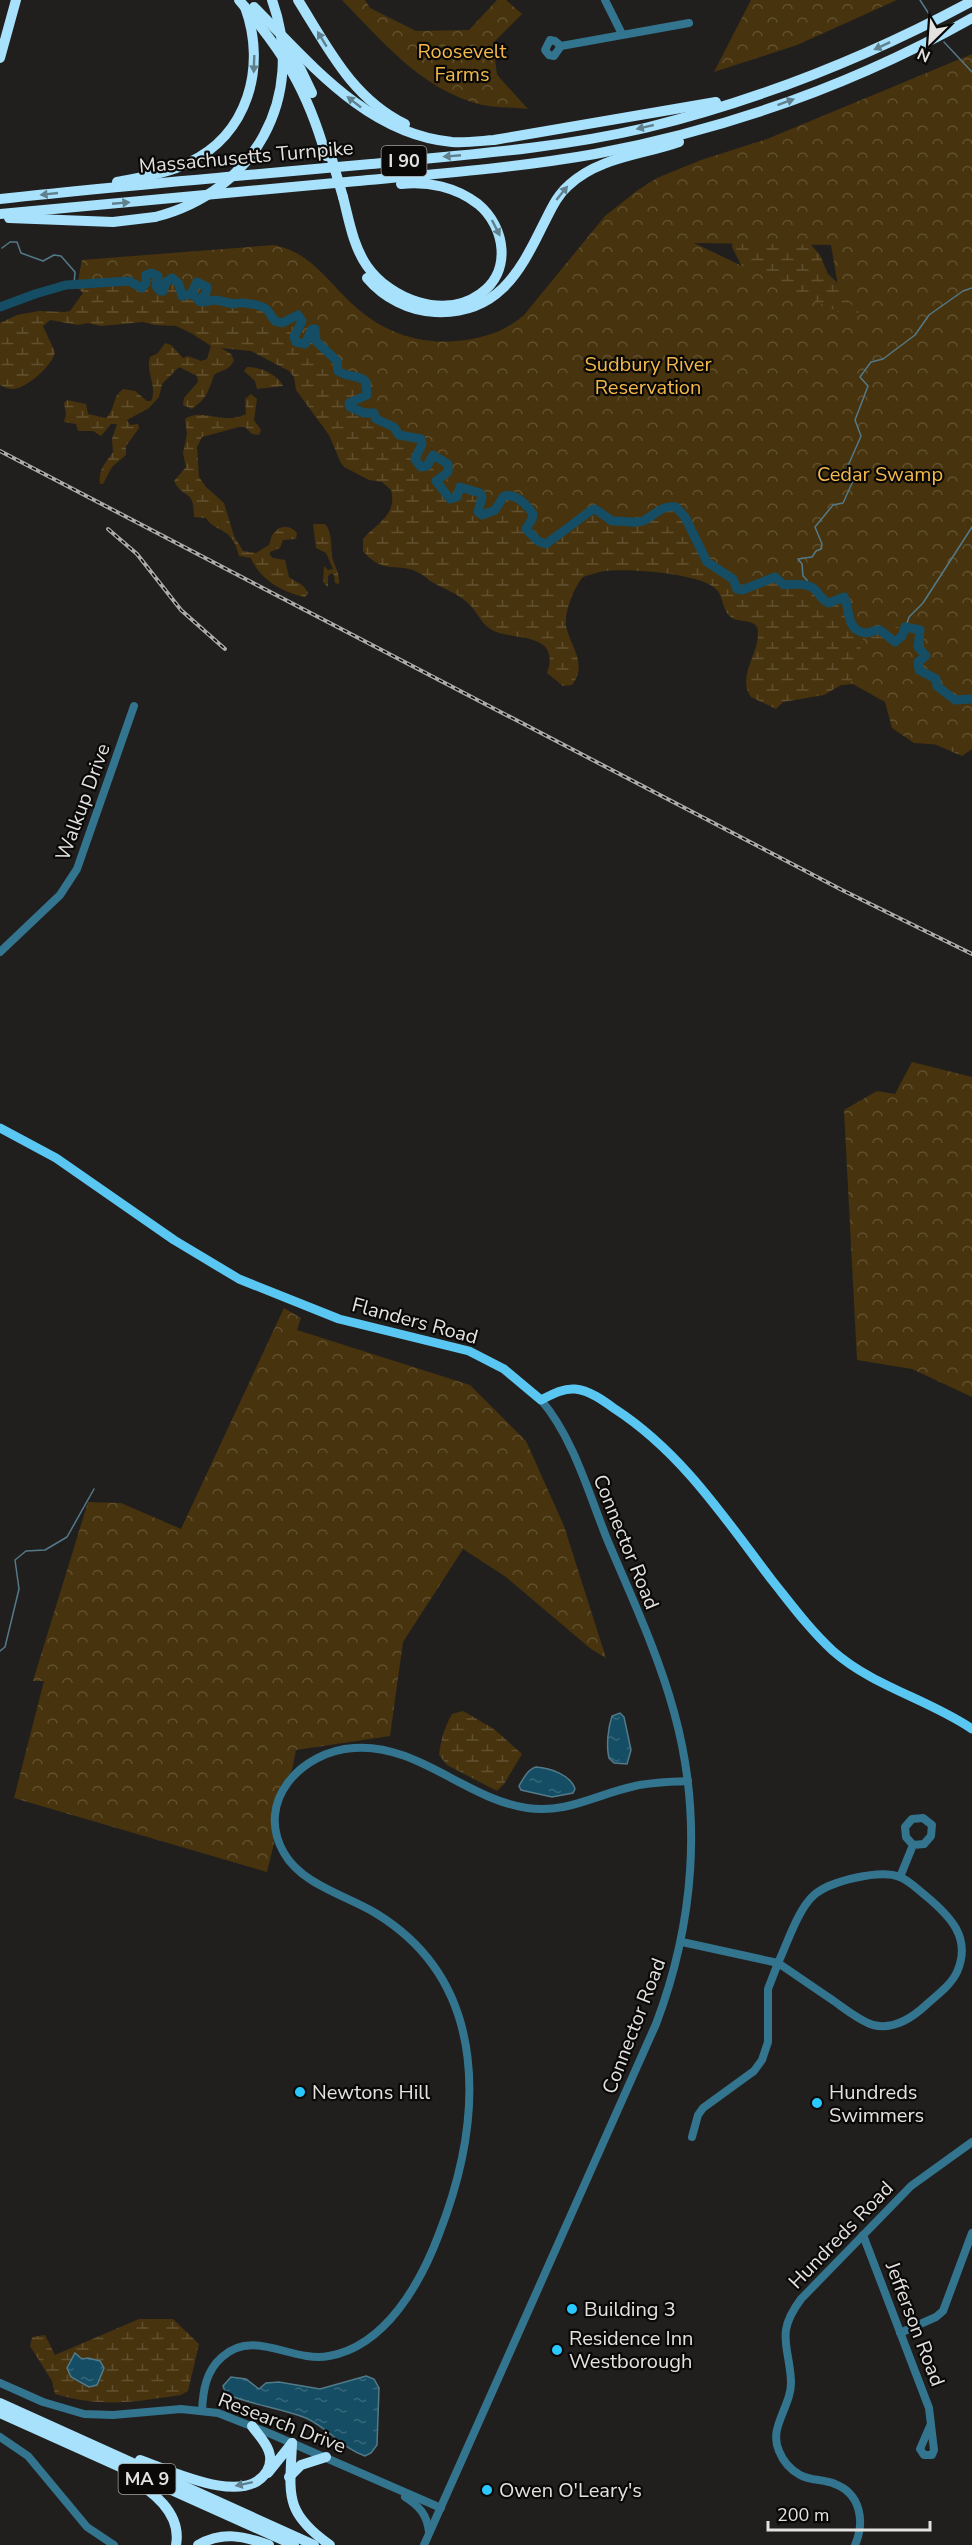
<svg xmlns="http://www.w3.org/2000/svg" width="972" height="2545" viewBox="0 0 972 2545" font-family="'Nunito Sans',sans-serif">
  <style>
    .wetland { fill: url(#wetland-marsh) }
    .park { fill: url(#park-crowns); fill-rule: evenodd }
    .water { fill: url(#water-ripples); stroke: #537a89; stroke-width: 1.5 }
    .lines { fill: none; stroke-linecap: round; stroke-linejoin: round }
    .stream { stroke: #537a89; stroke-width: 1.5 }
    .river { stroke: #154e64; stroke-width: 9 }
    .minor { stroke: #33748f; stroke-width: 8 }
    .major { stroke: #5ac7f3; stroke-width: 9 }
    .highway { stroke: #a7e1fb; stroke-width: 10 }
    .rail-casing { stroke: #acaba9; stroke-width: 4 }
    .rail { stroke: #0a0908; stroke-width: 1.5; stroke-dasharray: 4.5; stroke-linecap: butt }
    .highway-bridge { stroke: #a7e1fb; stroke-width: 10 }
    .oneway { fill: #60808e }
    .poi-dot { fill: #29c8ff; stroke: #0a0908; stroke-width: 2 }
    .labels { text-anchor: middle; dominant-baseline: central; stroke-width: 4.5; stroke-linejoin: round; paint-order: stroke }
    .shield { fill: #0a0908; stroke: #a2a19f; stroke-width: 1.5 }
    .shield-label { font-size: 18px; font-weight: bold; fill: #e3e2e0 }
    .park-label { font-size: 20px; fill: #f4b948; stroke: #0a0908 }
    .street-label { font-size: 20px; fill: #e3e2e0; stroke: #0a0908 }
    .poi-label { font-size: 20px; fill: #e3e2e0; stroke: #0a0908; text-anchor: start }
  </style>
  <defs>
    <pattern id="wetland-marsh" width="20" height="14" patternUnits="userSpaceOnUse" patternTransform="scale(1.5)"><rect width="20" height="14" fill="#47330d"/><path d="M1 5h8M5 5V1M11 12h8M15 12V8" fill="none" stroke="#615030"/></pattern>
    <pattern id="park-crowns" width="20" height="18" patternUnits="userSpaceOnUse" patternTransform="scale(1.5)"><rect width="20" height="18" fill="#47330d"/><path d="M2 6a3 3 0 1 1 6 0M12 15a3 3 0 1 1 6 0" fill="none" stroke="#615030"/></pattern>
    <pattern id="water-ripples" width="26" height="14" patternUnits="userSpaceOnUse" patternTransform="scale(1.5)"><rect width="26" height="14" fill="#154e64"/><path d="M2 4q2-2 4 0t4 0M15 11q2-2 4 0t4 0" fill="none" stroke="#37677a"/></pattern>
  </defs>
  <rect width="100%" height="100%" fill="#211f1d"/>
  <g class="wetland">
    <path d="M972,231V749L962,756L932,743L887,702L854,684L841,685L824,695L783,702L776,709L751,697C736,677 760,653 758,631C757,618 739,623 732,618C722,611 724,598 717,590C703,573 627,568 605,571C598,572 590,575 583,577C574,587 564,613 566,626C571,648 588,664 572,685L563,686L547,673C562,630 510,641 492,630C481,624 477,611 468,603C457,593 444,589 432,582C428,580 425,576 421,574C398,560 385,577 363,551V539C374,525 398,516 391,490L382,482L369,480L344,467L340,461L329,435L296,390L294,377L289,371L251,351L221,348L231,354L234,360C229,371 223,369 214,375C208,392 207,398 192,409L183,405L184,398L198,382L197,376L179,367L162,384L159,397L149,408L127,420L130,425L138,424L139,428L126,446V455L112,467L103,484H100C98,468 106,463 113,452L112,439L117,424H111L101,436L93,431H78L76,424L64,422L66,414L64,403L67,400L86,404L88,414L106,418C116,409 111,398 123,389L135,391L147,401H151C158,386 145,372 150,357L158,353L165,343L171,345L183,358L188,356L201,361L207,359L211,346L191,333L176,326L155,325L143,322L101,326L88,323L78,325L50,320L43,326L55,352C53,365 26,389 13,389C8,389 4,387 0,385V323L17,315L39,311L65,312L70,311L83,293L77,287L82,260H250L441,363L744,271L732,247L733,241L805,238L820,255L828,274L841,286Z"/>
    <path d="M247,367C260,367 277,374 283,386L257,389L255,381L244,371Z"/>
    <path d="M251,394L257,399L254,420L261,430L259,435L252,434L245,427H239L202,437L197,447L199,477L206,487L224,503L234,536L243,551L256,553L269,545L272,535L279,528C286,526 292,527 297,533L296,539L283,540L280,548L270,552V555L273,558L285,560L289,577C297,584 302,581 308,593L305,597C283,593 259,579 251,558L239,556C232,525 216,534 206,518L194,517C194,487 184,501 174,481L186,467L183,453L187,434L185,419C202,407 223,426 246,414L245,399Z"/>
    <path d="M313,524H325C332,530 331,546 332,556C334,566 340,573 339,584L335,583L334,575L332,573L328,576V587L323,582L324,566L328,570L333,569L326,553L316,548Z"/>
    <path d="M463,1711L494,1729L522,1754L504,1784L497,1791L447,1765L439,1755C441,1740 444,1728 452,1714Z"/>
    <path d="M139,2319H173L199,2344L188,2391L181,2395C132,2402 105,2408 55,2394L52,2381L30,2346L32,2337L45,2335L55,2355Z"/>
  </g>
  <g class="park">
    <path d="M342,0H365L370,8L416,31L469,30L497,0H506L522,14L493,43L497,75L528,109C513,107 496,108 482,105C422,90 383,42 342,0Z"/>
    <polygon points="751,0 897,0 797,45 714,72"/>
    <path d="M972,54V698C955,700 925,681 918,665L926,652L923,636L908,626L896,627L890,635L878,630L856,628C841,617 849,608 841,597L822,600L806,585H784L775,577L742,590L737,589L733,579L707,562L685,517L676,507C662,505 656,514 645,520C635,525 623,520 612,521L599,511L593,510L546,544L538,541L526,529L532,519L533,514C526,504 516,493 504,496L495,510L482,515L478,512L482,497L480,493L460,487L457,497L450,499L436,481L447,472L448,464L433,455L427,466L421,467L415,459L422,445L421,439L399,435L394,427L376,419L374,413H364L350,407L349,403L367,395L366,382C359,374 347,378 338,371L337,361L316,341L315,329H312L305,344L296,342L294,337L302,321L298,315L282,323L275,321L262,306L241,301L234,304L216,300L201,302L192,294L182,296L179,284L172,278L166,282L163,291H160L156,286L158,276L154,273L147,274L146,283L142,288L129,281L78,285L82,260L274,245C308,252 323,275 346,298C376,329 414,345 457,341C484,338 504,332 524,315L605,216L638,190L657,178L701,160L767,139ZM694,243L831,245L839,292L859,312L853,319Z"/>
    <path d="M907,632L915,637L911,648L917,660L914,669C923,684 943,690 953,704L972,703V747L914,743L892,728L885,702L851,683L864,636L886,646L896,643L902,634Z"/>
    <polygon points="912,1062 972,1077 972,1397 912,1369 857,1360 844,1110 877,1091 895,1094"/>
    <polygon points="284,1308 301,1318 297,1330 470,1385 526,1441 564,1526 606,1658 591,1649 506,1577 463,1549 403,1642 390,1736 296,1750 292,1770 280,1787 273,1805 271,1824 274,1843 267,1872 14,1798 44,1681 33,1681 88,1502 121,1503 181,1529"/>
  </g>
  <g class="water">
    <path d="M620,1713L624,1717L631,1750L627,1764L614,1763L609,1758C606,1746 608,1728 612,1716Z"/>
    <path d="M536,1767C550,1768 571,1775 575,1789L573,1793L552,1797L521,1790L519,1786C523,1779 528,1769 536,1767Z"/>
    <polygon points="75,2353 82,2359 88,2358 100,2361 104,2368 97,2385 89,2387 71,2377 67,2368"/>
    <path d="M366,2376L374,2379L379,2388L377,2445L371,2453L365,2456C342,2448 328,2428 306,2418C280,2408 252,2405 226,2394L223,2386L231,2377L246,2379L259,2389L266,2383L279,2382L320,2389Z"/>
  </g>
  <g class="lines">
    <g class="stream">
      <polyline points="920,0 929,14"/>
      <polyline points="944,42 972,72"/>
      <polyline points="2,248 10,242 17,242 21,253 43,261 54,255 61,256 75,272 74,285"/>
      <polyline points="806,585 807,580 803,576 802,564 798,559 812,557 816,551 821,549 822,544 815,527 833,505 843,503 853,481 844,475 861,436 855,420 868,386 860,377 871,362 883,359 915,335 929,315 963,291 972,288"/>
      <polyline points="906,626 909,617 923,603 972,527"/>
      <polyline points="0,1651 5,1647 19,1589 15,1560 26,1551 45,1550 67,1537 94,1489"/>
    </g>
    <g class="river">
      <polyline points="191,294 197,282 207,287 206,293 199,301"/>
      <path d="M0,307L35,294L66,285L129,281L142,288L146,283V275L151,273L158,276L156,286L160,291H163L166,282L172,278L179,284L182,296L192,294L201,302L216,300L234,304C239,301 262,305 266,309C270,312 272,318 275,321L282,323L298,315L302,321L294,337L296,342L305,344L312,329H315L316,341L337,361L338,371C347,378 359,374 366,382L367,395L349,403L350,407L364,413H374L376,419L394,427L399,435L421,439L422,444L415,459L421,467L427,466L433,455L448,464V472L436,481L450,499L457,497L460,487L480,493L482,497L478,512L482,515L495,510L504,496C516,493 526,504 533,514L532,519L526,529L538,541L546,544L593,509L598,511L612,521C623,520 635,525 645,520C656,514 662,505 676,507L685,517L707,562L733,579L737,589L742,590L775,577L784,585C796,584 810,582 818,593C822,598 823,601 829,603L844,597C851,610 845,631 866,633C872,633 874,629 880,630L895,642L902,636L905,627L920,630L918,647L926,656L918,662L919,670L936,679L937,686L955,700L972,699"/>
    </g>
    <g class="minor">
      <polyline points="605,0 622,34"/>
      <polyline points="561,46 555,41 550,40 545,50 549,55 554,56 561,46 689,23"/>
      <polyline points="0,952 60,895 77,869 134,706"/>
      <polyline points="900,1877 913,1845 924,1844 931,1836 932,1825 923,1818 912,1819 905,1827 906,1837 913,1845"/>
      <path d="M682,1942L778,1963C787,1944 798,1909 814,1895C830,1881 880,1869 900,1877C910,1881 918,1890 926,1896C950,1916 972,1938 957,1972C951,1985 937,1995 926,2005C912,2018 893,2030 873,2025C858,2020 844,2008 831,1999C813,1987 796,1975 778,1963L768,1989V2042L762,2060L754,2071L703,2108L698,2115L692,2137"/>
      <polyline points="863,2235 929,2408 934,2450 932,2455 924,2455 920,2449 930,2426"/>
      <polyline points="900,2333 936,2317 943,2311 972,2233"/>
      <polyline points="0,2383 43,2402 84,2414 113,2415 181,2409 218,2413 271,2434 441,2508"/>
      <path d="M202,2411C203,2390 206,2371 222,2357C254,2328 292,2363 329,2356C386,2346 421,2282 439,2234C483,2121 492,1985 377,1914C348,1896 302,1885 284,1853C254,1801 302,1751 354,1748C417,1743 466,1799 527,1808C567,1814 597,1794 635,1786C652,1782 671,1782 688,1781"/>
      <polyline points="0,2437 28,2456 87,2527 114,2545"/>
      <path d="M405,2497C419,2506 427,2514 429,2532"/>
      <path d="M424,2545L656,2024C694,1924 703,1816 674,1712C658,1653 631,1596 607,1539C589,1494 573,1437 541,1400"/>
      <path d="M855,2545C865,2522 861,2494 835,2484C824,2479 811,2481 800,2475C791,2470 783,2461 779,2451C768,2427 792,2406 791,2381C789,2344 775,2334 801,2299L911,2186L972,2142"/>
    </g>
    <path class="major" d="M0,1128L56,1158L174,1240L239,1279L339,1319L469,1351L504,1369L541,1400C551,1395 563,1388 575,1389C589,1390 604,1401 615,1409C681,1452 724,1517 771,1579C791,1604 810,1630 833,1651C874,1687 928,1699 972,1729"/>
    <g class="highway">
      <path d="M239,0C284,53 307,89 326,156"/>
      <path d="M298,0C328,48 352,98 405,124"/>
      <path d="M254,7C310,63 367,134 452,142C466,143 480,141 494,140L716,102"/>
      <polyline points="282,42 300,68 312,93"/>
      <polyline points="0,58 16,0"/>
      <path d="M117,182C140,177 166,174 188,163C248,135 267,67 245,7"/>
      <path d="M343,197C349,220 353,246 367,266C390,299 443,320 480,294C512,272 506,227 478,204C456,187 428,181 401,184"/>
      <path d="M0,199C123,186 247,175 371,164C463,155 555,149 645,128C760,100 868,57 972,1"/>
      <path d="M0,214C112,203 224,193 335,183C422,175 510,169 595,154C727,129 855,84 972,18"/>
      <polyline points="9,218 113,222 155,217"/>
      <path d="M367,278C384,298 409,311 435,312C496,315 519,274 542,227C550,212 556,196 569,185C599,157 642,155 679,142"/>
      <polyline points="0,2403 314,2545"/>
      <polyline points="0,2413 294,2545"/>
      <path d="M292,2443C290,2494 283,2512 330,2545"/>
      <path d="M140,2460C169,2470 246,2508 267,2471C277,2453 262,2440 252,2426"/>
      <polyline points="268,2473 292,2443"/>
      <path d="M127,2477C152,2490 182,2513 176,2545"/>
      <polyline points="289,2477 301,2465 326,2457"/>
      <path d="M198,2545C223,2531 243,2536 269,2545"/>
    </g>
    <g class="rail-casing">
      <g id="rail">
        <polyline points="0,451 842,890 972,954"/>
        <polyline points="108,529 137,554 181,610 225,649"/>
      </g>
    </g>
    <use href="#rail" class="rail"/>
    <g class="highway-bridge">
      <polyline points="331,156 343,197"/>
      <path d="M155,217C254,192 307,97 272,0"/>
    </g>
  </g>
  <defs><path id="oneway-solid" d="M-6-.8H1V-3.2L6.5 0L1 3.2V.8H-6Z" transform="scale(1.5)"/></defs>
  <g class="oneway">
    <use href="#oneway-solid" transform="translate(322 39) rotate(-121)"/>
    <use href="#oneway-solid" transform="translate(882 46) rotate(155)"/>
    <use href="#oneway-solid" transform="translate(254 64) rotate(92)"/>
    <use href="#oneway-solid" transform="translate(354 102) rotate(-142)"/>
    <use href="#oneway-solid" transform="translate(786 102) rotate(-20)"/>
    <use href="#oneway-solid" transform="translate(645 127) rotate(167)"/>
    <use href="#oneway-solid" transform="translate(452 156) rotate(175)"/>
    <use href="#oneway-solid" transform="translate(562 193) rotate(-51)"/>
    <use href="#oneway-solid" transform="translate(49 194) rotate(174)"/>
    <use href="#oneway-solid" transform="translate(121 203) rotate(-5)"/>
    <use href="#oneway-solid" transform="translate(496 228) rotate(63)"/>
    <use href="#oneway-solid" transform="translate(244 2484) rotate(168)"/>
  </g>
  <g class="poi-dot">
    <circle cx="300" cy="2092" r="6"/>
    <circle cx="817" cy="2103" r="6"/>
    <circle cx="572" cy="2309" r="6"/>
    <circle cx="557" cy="2350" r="6"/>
    <circle cx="487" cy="2490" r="6"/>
  </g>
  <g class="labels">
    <g class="shield">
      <rect x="381.5" y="146" width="45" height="30" rx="4.5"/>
      <rect x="118.5" y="2464" width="57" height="30" rx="4.5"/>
    </g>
    <g class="shield-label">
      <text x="404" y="161">I 90</text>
      <text x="147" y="2479">MA 9</text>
    </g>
    <g class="park-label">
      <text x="462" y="51">Roosevelt<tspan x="462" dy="23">Farms</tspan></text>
      <text x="648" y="364">Sudbury River<tspan x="648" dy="23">Reservation</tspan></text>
      <text x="880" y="474">Cedar Swamp</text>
    </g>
    <g class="street-label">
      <text transform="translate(246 157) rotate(-5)">Massachusetts Turnpike</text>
      <text transform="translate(83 802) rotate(-70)">Walkup Drive</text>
      <text transform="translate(415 1321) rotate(15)">Flanders Road</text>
      <text transform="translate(626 1542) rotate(68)">Connector Road</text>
      <text transform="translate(634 2026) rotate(-69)">Connector Road</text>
      <text transform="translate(841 2235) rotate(-46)">Hundreds Road</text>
      <text transform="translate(915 2324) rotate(69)">Jefferson Road</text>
      <text transform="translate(282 2423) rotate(21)">Research Drive</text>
    </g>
    <g class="poi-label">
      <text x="312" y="2092">Newtons Hill</text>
      <text x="829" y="2092">Hundreds<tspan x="829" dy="23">Swimmers</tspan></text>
      <text x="584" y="2309">Building 3</text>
      <text x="569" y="2338">Residence Inn<tspan x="569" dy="23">Westborough</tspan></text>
      <text x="499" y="2490">Owen O'Leary's</text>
    </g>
  </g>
  <g transform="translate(930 42) rotate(205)" stroke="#0a0908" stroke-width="4.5" paint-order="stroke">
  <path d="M0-4.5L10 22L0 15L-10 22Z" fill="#e3e2e0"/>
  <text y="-9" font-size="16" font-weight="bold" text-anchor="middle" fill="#e3e2e0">N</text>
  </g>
  <path d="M768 2521v9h162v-9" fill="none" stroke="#e3e2e0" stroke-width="3"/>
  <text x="777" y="2521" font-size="18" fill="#e3e2e0" stroke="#0a0908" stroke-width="4.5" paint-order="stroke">200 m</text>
</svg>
